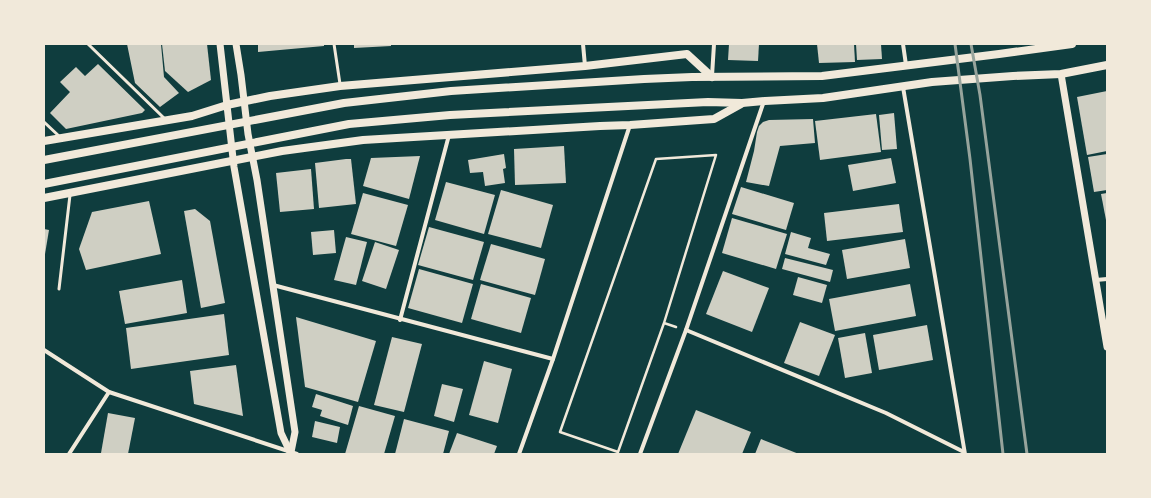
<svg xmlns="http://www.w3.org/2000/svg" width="1151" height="498" viewBox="0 0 1151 498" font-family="'PT Serif',serif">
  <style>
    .building { fill: #cfcfc3 }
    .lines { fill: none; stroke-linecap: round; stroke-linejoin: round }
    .path { stroke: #f1e9da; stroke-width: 2.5 }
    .service { stroke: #f1e9da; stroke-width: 3 }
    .minor { stroke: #f1e9da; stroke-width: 4 }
    .tertiary { stroke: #f1e9da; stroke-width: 7 }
    .secondary { stroke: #f1e9da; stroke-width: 8 }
    .rail { stroke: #97a49c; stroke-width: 3 }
  </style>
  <rect width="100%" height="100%" fill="#0f3d3e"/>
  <g class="building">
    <polygon points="127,44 161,44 164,77 179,93 160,107 135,83"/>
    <polygon points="162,44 207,44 211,80 188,92 165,71"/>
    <polygon points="258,44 324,44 324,46 258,52"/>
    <polygon points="354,44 391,44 391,46 354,48"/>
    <polygon points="729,44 759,44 758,61 728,60"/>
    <polygon points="817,44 854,44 855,62 819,63"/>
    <polygon points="856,44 881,44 882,59 857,60"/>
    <polygon points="98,64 145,110 142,113 66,129 50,113 70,92 60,82 76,67 85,76"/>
    <polygon points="1107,91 1107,151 1087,155 1077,97"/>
    <polygon points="894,113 897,149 882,150 879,115"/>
    <polygon points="876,114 881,152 820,160 815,121"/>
    <polygon points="813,119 815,143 780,146 769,186 746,182 754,151 757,132 759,126 763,122 769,120"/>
    <polygon points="564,146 566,183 515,185 514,149"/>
    <polygon points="504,154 506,168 503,169 505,183 485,186 483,172 470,173 468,160"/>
    <polygon points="1107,154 1107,190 1094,192 1088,157"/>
    <polygon points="420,156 409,199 363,186 371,158"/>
    <polygon points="891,158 896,183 853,191 848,165"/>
    <polygon points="346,159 351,159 356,204 319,208 315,163"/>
    <polygon points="311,169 314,209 280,212 276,173"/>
    <polygon points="446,182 495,195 484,234 435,220"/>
    <polygon points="741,187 794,203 786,230 732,214"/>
    <polygon points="501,190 553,205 541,248 488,234"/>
    <polygon points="363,193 408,205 396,246 351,234"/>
    <polygon points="1107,193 1107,220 1106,220 1101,194"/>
    <polygon points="149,201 161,254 86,270 79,249 92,212"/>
    <polygon points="899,204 903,232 827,241 824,213"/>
    <polygon points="195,209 210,221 225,303 201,308 184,211"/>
    <polygon points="732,218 787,234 776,269 722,253"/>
    <polygon points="429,227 484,242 473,280 418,265"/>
    <polygon points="44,229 49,230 45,254 44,254"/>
    <polygon points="334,230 336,253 313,255 311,232"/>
    <polygon points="791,232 811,238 808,248 830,254 826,265 785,254"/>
    <polygon points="346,237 367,242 356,285 334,280"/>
    <polygon points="905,239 910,268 847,279 842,250"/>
    <polygon points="375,242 399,250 386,289 362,281"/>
    <polygon points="491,244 545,259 535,295 480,280"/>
    <polygon points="785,258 833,270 830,282 782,269"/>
    <polygon points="419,269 473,284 462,323 408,308"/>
    <polygon points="723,271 769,288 752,332 706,314"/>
    <polygon points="798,277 827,285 822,303 793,295"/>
    <polygon points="182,280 187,313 125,324 119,291"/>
    <polygon points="481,284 531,298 521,333 471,319"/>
    <polygon points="910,284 916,316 835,331 829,299"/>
    <polygon points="224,314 229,355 131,369 126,328"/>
    <polygon points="296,317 376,341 358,402 305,387"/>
    <polygon points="800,322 835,335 819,376 784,363"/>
    <polygon points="927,325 933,360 879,370 873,335"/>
    <polygon points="865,333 872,373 845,378 838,338"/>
    <polygon points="392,337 422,344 404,412 374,405"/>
    <polygon points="484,361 512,369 498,423 469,415"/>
    <polygon points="236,365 243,416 194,404 190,371"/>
    <polygon points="442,384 463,389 454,422 434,416"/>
    <polygon points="316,394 353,406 348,425 320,416 322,410 312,407"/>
    <polygon points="359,406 395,416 384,454 345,454"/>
    <polygon points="696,410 751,432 742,454 678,454"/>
    <polygon points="108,413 135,418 128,454 101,453"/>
    <polygon points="404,419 449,431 443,454 395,454"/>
    <polygon points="315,421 340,427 337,443 312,437"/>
    <polygon points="457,433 497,446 494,454 449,454"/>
    <polygon points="761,439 799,454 755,454"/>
  </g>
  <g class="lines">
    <polyline class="path" points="664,323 716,155 656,159 560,432 618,452 664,323 676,327"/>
    <g class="service">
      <polyline points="88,44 165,119"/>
      <polyline points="334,44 340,84"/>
      <polyline points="44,122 60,137"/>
      <polyline points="59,289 70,195"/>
    </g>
    <g class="minor">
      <polyline points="583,44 585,66"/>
      <polyline points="903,44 906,65"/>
      <polyline points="712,76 714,44"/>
      <polyline points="903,87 965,454"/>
      <polyline points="1096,280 1107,279"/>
      <polyline points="273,285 553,359"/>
      <polyline points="400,320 449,135"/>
      <polyline points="686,330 886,413 964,452"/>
      <polyline points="44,350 109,392 297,454"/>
      <polyline points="69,454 109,392"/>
      <polyline points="519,454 553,359 630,125"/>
      <polyline points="640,454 686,330 764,101"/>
    </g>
    <g class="tertiary">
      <polyline points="220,44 234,167 281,433 291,454"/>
      <polyline points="236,44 241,75 248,134 257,180 295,432 291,452"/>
      <polyline points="1061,74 1107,347"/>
    </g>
    <g class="secondary">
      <polyline points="44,141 192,116 227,105 270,96 340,86 585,66 687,54 712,77"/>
      <polyline points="44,160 344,103 451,91 644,79 692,77 822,76 999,54 1072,44"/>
      <polyline points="44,184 349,124 450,115 708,102 742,103 765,101 823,98 932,82 1013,76 1061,74 1107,65"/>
      <polyline points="44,198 282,151 363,140 600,126 630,125 714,119 741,104"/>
    </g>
    <g class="rail">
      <polyline points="955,44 970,159 1003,454"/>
      <polyline points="971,44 980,95 1027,454"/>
    </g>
  </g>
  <rect width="1151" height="498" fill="none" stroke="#f1e9da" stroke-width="90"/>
</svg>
